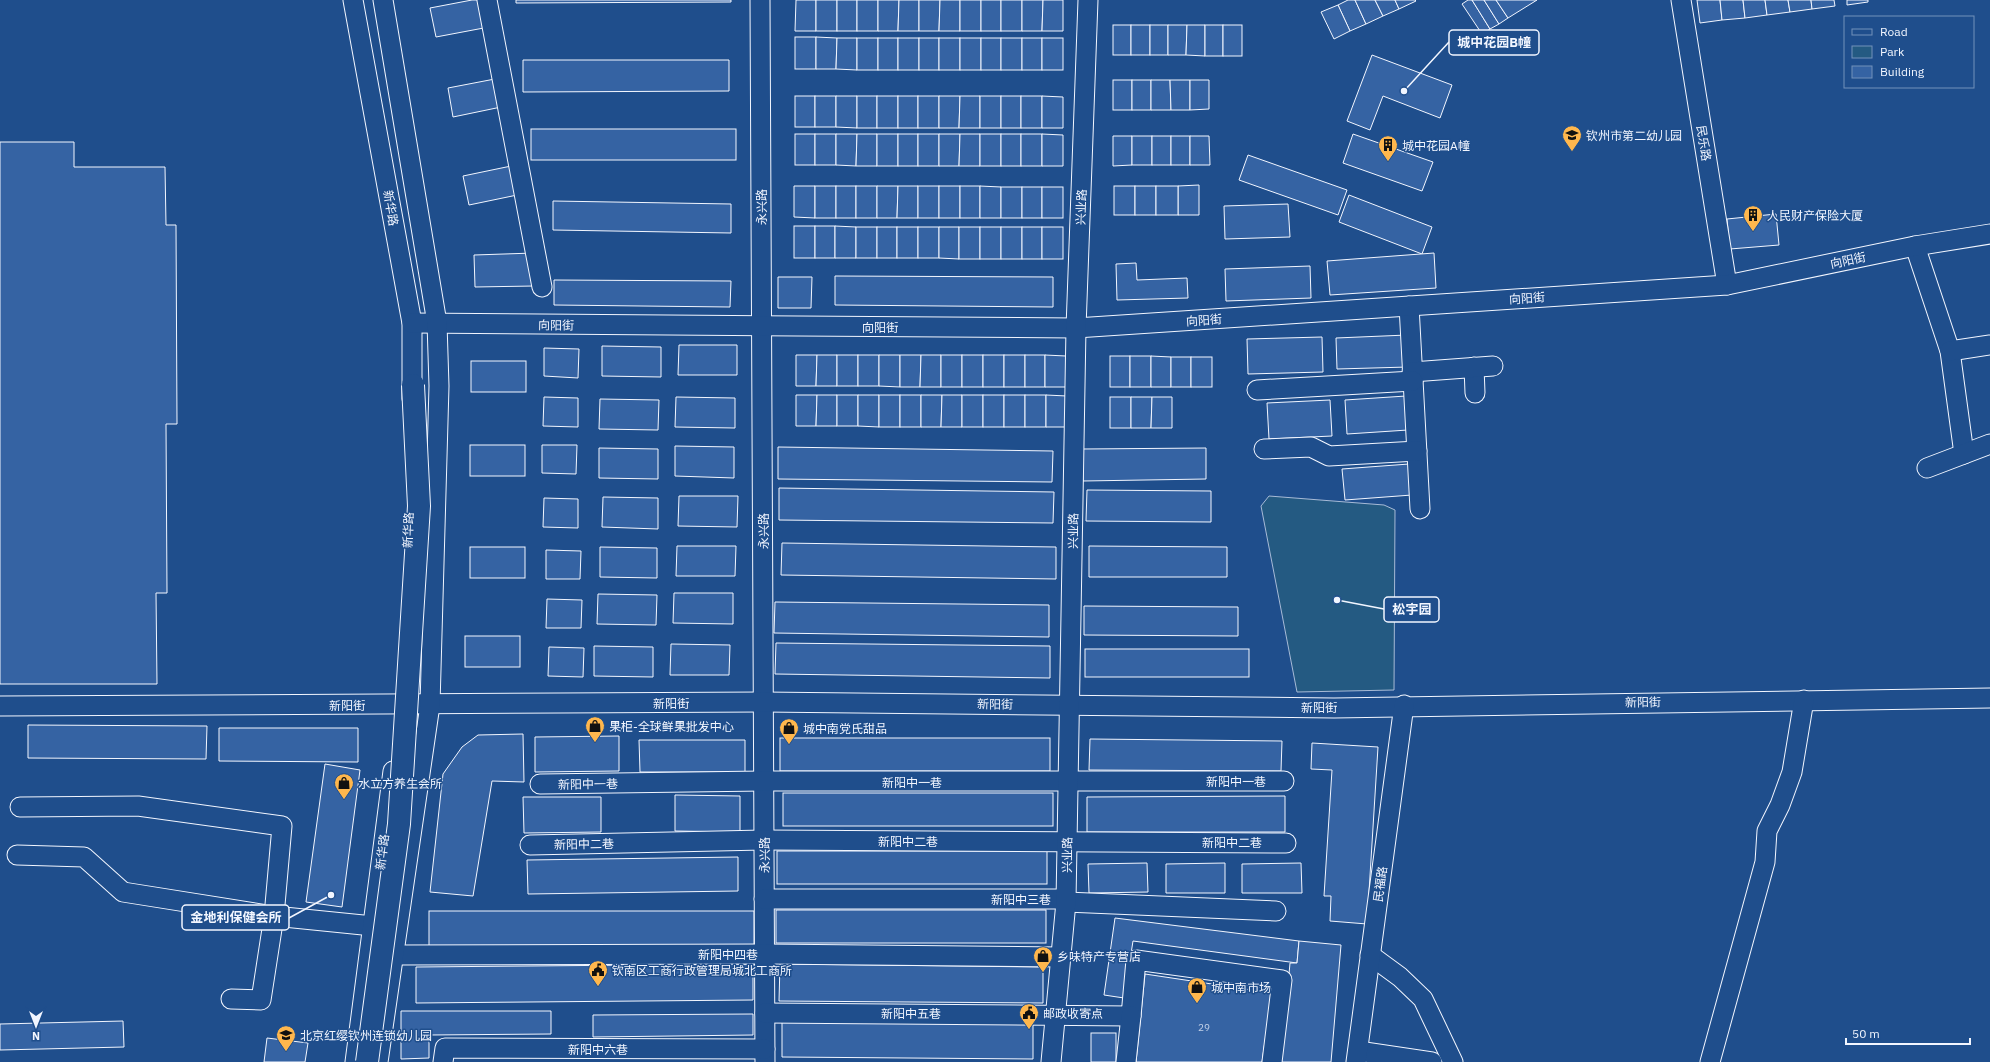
<svg xmlns="http://www.w3.org/2000/svg" width="1990" height="1062" viewBox="0 0 1990 1062" font-family="'IBM Plex Sans','Noto Sans SC',sans-serif">
  <style>
    .green { fill: #245a82; stroke: #a8bbd7 }
    .building { fill: #3563a3; stroke: #f2f6ff }
    .lines { fill: none; stroke-linecap: round; stroke-linejoin: round }
    .minor-casing { stroke: #f2f6ff; stroke-width: 21 }
    .minor { stroke: #1f4e8c; stroke-width: 19 }
    .major-bridge-casing { stroke: #f2f6ff; stroke-width: 24; stroke-linecap: butt }
    .major-bridge { stroke: #1f4e8c; stroke-width: 22 }
    .labels { text-anchor: middle; dominant-baseline: central; stroke-width: 3; stroke-linejoin: round; paint-order: stroke }
    .number-label { font-size: 10px; fill: #c3d1e8 }
    .poi-label { font-size: 12px; fill: #f2f6ff; stroke: #1f4e8c; text-anchor: start }
    .street-label { font-size: 12px; fill: #f2f6ff; stroke: #1f4e8c }
    .leader { fill: none; stroke: #f2f6ff; stroke-width: 1.5 }
    .callout-dot { fill: #f2f6ff; stroke: #1f4e8c; stroke-width: 1.5 }
    .callout { fill: #1f4e8c; stroke: #f2f6ff; stroke-width: 1.5 }
    .callout-label { font-size: 13px; text-anchor: middle; font-weight: bold; fill: #f2f6ff }
  </style>
  <rect width="100%" height="100%" fill="#1f4e8c"/>
  <polygon class="green" points="1269,496 1384,505 1395,510 1394,690 1297,692 1261,506"/>
  <g class="building">
    <polygon points="472,0 484,0 489,27 436,37 430,8"/>
    <polygon points="516,0 731,0 731,2 516,3"/>
    <polygon points="796,0 816,0 816,31 795,31"/>
    <rect x="816" y="0" width="21" height="31"/>
    <rect x="837" y="0" width="20" height="31"/>
    <rect x="857" y="0" width="21" height="31"/>
    <polygon points="878,0 899,0 898,31 878,31"/>
    <polygon points="899,0 919,0 919,31 898,31"/>
    <polygon points="919,0 940,0 939,31 919,31"/>
    <polygon points="940,0 960,0 960,31 939,31"/>
    <rect x="960" y="0" width="21" height="31"/>
    <rect x="981" y="0" width="20" height="31"/>
    <rect x="1001" y="0" width="21" height="31"/>
    <polygon points="1022,0 1043,0 1042,31 1022,31"/>
    <polygon points="1043,0 1063,0 1063,31 1042,31"/>
    <polygon points="1348,0 1355,0 1366,24 1350,31 1338,5"/>
    <polygon points="1355,0 1375,0 1383,16 1366,24"/>
    <polygon points="1375,0 1395,0 1399,9 1383,16"/>
    <polygon points="1395,0 1415,0 1416,1 1399,9"/>
    <polygon points="1468,0 1472,0 1490,29 1482,34 1462,4"/>
    <polygon points="1472,0 1484,0 1499,24 1490,29"/>
    <polygon points="1484,0 1496,0 1508,18 1499,24"/>
    <polygon points="1496,0 1537,0 1508,18"/>
    <polygon points="1697,0 1720,0 1722,20 1700,23"/>
    <polygon points="1720,0 1743,0 1745,18 1722,20"/>
    <polygon points="1743,0 1765,0 1767,15 1745,18"/>
    <polygon points="1765,0 1788,0 1790,12 1767,15"/>
    <polygon points="1788,0 1811,0 1812,9 1790,12"/>
    <polygon points="1811,0 1834,0 1835,6 1812,9"/>
    <polygon points="1847,0 1868,0 1868,2 1847,5"/>
    <polygon points="1338,5 1350,31 1334,39 1321,12"/>
    <rect x="1113" y="25" width="18" height="30"/>
    <rect x="1131" y="25" width="19" height="30"/>
    <rect x="1150" y="25" width="18" height="30"/>
    <polygon points="1168,25 1187,25 1186,55 1168,55"/>
    <polygon points="1187,25 1205,25 1205,56 1186,55"/>
    <rect x="1205" y="25" width="18" height="31"/>
    <rect x="1223" y="25" width="19" height="31"/>
    <rect x="795" y="37" width="21" height="32"/>
    <polygon points="816,37 837,38 836,69 816,69"/>
    <polygon points="837,38 857,38 857,70 836,69"/>
    <rect x="857" y="38" width="21" height="32"/>
    <rect x="878" y="38" width="20" height="32"/>
    <rect x="898" y="38" width="21" height="32"/>
    <rect x="919" y="38" width="20" height="32"/>
    <rect x="939" y="38" width="21" height="32"/>
    <rect x="960" y="38" width="21" height="32"/>
    <rect x="981" y="38" width="20" height="32"/>
    <rect x="1001" y="38" width="21" height="32"/>
    <rect x="1022" y="38" width="20" height="32"/>
    <rect x="1042" y="38" width="21" height="32"/>
    <polygon points="1372,55 1452,85 1440,118 1383,96 1370,130 1347,121"/>
    <polygon points="523,60 729,60 729,91 523,92"/>
    <polygon points="500,78 506,106 453,117 448,88"/>
    <rect x="1113" y="80" width="19" height="30"/>
    <rect x="1132" y="80" width="19" height="30"/>
    <polygon points="1151,80 1170,80 1171,110 1151,110"/>
    <polygon points="1170,80 1190,80 1190,110 1171,110"/>
    <polygon points="1190,80 1209,80 1209,109 1190,110"/>
    <rect x="795" y="96" width="20" height="31"/>
    <rect x="815" y="96" width="21" height="31"/>
    <polygon points="836,96 857,96 857,128 836,127"/>
    <rect x="857" y="96" width="20" height="32"/>
    <rect x="877" y="96" width="21" height="32"/>
    <rect x="898" y="96" width="20" height="32"/>
    <rect x="918" y="96" width="21" height="32"/>
    <polygon points="939,96 960,96 959,128 939,128"/>
    <polygon points="960,96 980,96 980,128 959,128"/>
    <rect x="980" y="96" width="21" height="32"/>
    <rect x="1001" y="96" width="20" height="32"/>
    <rect x="1021" y="96" width="21" height="32"/>
    <polygon points="1042,96 1063,97 1063,128 1042,128"/>
    <rect x="531" y="129" width="205" height="31"/>
    <rect x="795" y="134" width="20" height="31"/>
    <rect x="815" y="134" width="21" height="31"/>
    <polygon points="836,134 857,134 856,166 836,165"/>
    <polygon points="857,134 877,134 877,166 856,166"/>
    <rect x="877" y="134" width="21" height="32"/>
    <rect x="898" y="134" width="20" height="32"/>
    <rect x="918" y="134" width="21" height="32"/>
    <polygon points="939,134 960,134 959,166 939,166"/>
    <polygon points="960,134 980,134 980,166 959,166"/>
    <rect x="980" y="134" width="21" height="32"/>
    <rect x="1001" y="134" width="20" height="32"/>
    <rect x="1021" y="134" width="21" height="32"/>
    <polygon points="1042,134 1063,135 1063,166 1042,166"/>
    <polygon points="1353,134 1433,162 1422,191 1343,163"/>
    <polygon points="1113,136 1132,136 1132,165 1113,166"/>
    <rect x="1132" y="136" width="20" height="29"/>
    <rect x="1152" y="136" width="19" height="29"/>
    <rect x="1171" y="136" width="19" height="29"/>
    <polygon points="1190,136 1209,136 1210,165 1190,165"/>
    <polygon points="0,142 74,142 74,167 165,167 166,225 176,225 177,424 166,424 167,593 156,593 157,684 0,684"/>
    <polygon points="1248,155 1347,190 1338,215 1239,180"/>
    <polygon points="516,165 522,194 469,205 463,176"/>
    <polygon points="1199,185 1199,215 1178,215 1178,186"/>
    <polygon points="794,186 815,186 815,218 794,217"/>
    <rect x="815" y="186" width="21" height="32"/>
    <rect x="836" y="186" width="20" height="32"/>
    <rect x="856" y="186" width="21" height="32"/>
    <polygon points="877,186 898,186 897,218 877,218"/>
    <polygon points="898,186 918,186 918,218 897,218"/>
    <rect x="918" y="186" width="21" height="32"/>
    <rect x="939" y="186" width="21" height="32"/>
    <rect x="960" y="186" width="20" height="32"/>
    <polygon points="980,186 1001,187 1001,218 980,218"/>
    <rect x="1114" y="186" width="21" height="29"/>
    <rect x="1135" y="186" width="21" height="29"/>
    <rect x="1156" y="186" width="22" height="29"/>
    <rect x="1001" y="187" width="21" height="31"/>
    <rect x="1022" y="187" width="20" height="31"/>
    <rect x="1042" y="187" width="21" height="31"/>
    <polygon points="1349,195 1432,227 1422,254 1339,222"/>
    <polygon points="553,201 731,204 731,233 553,230"/>
    <polygon points="1288,204 1290,237 1225,239 1224,206"/>
    <polygon points="1776,214 1779,245 1730,249 1727,219"/>
    <rect x="794" y="226" width="21" height="32"/>
    <rect x="815" y="226" width="20" height="32"/>
    <polygon points="835,226 856,227 856,258 835,258"/>
    <rect x="856" y="227" width="21" height="31"/>
    <rect x="877" y="227" width="20" height="31"/>
    <rect x="897" y="227" width="21" height="31"/>
    <rect x="918" y="227" width="21" height="31"/>
    <polygon points="939,227 959,227 959,259 939,258"/>
    <rect x="959" y="227" width="21" height="32"/>
    <rect x="980" y="227" width="21" height="32"/>
    <rect x="1001" y="227" width="21" height="32"/>
    <rect x="1022" y="227" width="20" height="32"/>
    <rect x="1042" y="227" width="21" height="32"/>
    <polygon points="534,253 534,286 475,287 474,255"/>
    <polygon points="1434,253 1436,288 1330,295 1327,261"/>
    <polygon points="1136,263 1137,280 1187,278 1188,298 1117,300 1116,264"/>
    <polygon points="1310,266 1311,298 1226,301 1225,269"/>
    <polygon points="835,276 1053,277 1053,307 835,305"/>
    <polygon points="778,277 812,277 811,308 778,308"/>
    <polygon points="554,280 731,281 730,307 554,305"/>
    <polygon points="1407,335 1408,367 1337,369 1336,338"/>
    <polygon points="1322,337 1323,372 1248,374 1247,339"/>
    <polygon points="679,345 737,345 737,375 678,375"/>
    <polygon points="602,346 661,347 661,377 602,376"/>
    <polygon points="544,348 579,349 578,378 544,376"/>
    <polygon points="796,355 817,355 816,386 796,386"/>
    <polygon points="817,355 837,355 837,386 816,386"/>
    <rect x="837" y="355" width="21" height="31"/>
    <rect x="858" y="355" width="21" height="31"/>
    <polygon points="879,355 900,355 900,387 879,386"/>
    <polygon points="900,355 921,355 920,387 900,387"/>
    <polygon points="921,355 941,355 941,387 920,387"/>
    <rect x="941" y="355" width="21" height="32"/>
    <rect x="962" y="355" width="21" height="32"/>
    <rect x="983" y="355" width="21" height="32"/>
    <rect x="1004" y="355" width="21" height="32"/>
    <rect x="1025" y="355" width="20" height="32"/>
    <polygon points="1045,355 1066,356 1066,387 1045,387"/>
    <rect x="1110" y="356" width="20" height="31"/>
    <rect x="1130" y="356" width="21" height="31"/>
    <polygon points="1151,356 1171,357 1171,387 1151,387"/>
    <rect x="1171" y="357" width="20" height="30"/>
    <rect x="1191" y="357" width="21" height="30"/>
    <rect x="471" y="361" width="55" height="31"/>
    <polygon points="796,395 817,395 816,426 796,426"/>
    <polygon points="817,395 837,395 837,426 816,426"/>
    <rect x="837" y="395" width="21" height="31"/>
    <polygon points="858,395 879,395 879,427 858,426"/>
    <rect x="879" y="395" width="21" height="32"/>
    <rect x="900" y="395" width="21" height="32"/>
    <polygon points="921,395 942,395 941,427 921,427"/>
    <polygon points="942,395 962,395 962,427 941,427"/>
    <rect x="962" y="395" width="21" height="32"/>
    <rect x="983" y="395" width="21" height="32"/>
    <rect x="1004" y="395" width="21" height="32"/>
    <rect x="1025" y="395" width="21" height="32"/>
    <polygon points="1046,395 1067,396 1066,427 1046,427"/>
    <polygon points="1406,396 1408,430 1347,434 1345,400"/>
    <polygon points="544,397 578,398 578,427 543,426"/>
    <polygon points="676,397 735,398 735,428 675,427"/>
    <rect x="1110" y="397" width="21" height="31"/>
    <polygon points="1131,397 1152,397 1151,428 1131,428"/>
    <polygon points="1152,397 1172,397 1172,428 1151,428"/>
    <polygon points="600,399 659,400 658,430 599,429"/>
    <polygon points="1330,400 1332,436 1269,439 1267,403"/>
    <rect x="470" y="445" width="55" height="31"/>
    <polygon points="542,445 577,445 576,474 542,473"/>
    <polygon points="675,446 734,447 734,478 675,476"/>
    <polygon points="778,447 1053,451 1052,482 778,479"/>
    <polygon points="599,448 658,449 658,479 599,478"/>
    <polygon points="1206,448 1206,479 1083,481 1082,449"/>
    <polygon points="1409,464 1412,495 1345,500 1342,469"/>
    <polygon points="779,488 1054,492 1053,523 779,520"/>
    <polygon points="1087,490 1211,491 1211,522 1086,521"/>
    <polygon points="679,496 738,496 737,527 678,526"/>
    <polygon points="603,497 658,498 658,529 602,527"/>
    <polygon points="544,498 578,499 578,528 543,527"/>
    <polygon points="782,543 1056,547 1056,579 781,575"/>
    <polygon points="677,546 736,546 735,576 676,576"/>
    <polygon points="1089,546 1227,547 1227,577 1089,577"/>
    <rect x="470" y="547" width="55" height="31"/>
    <polygon points="600,547 657,548 657,578 600,577"/>
    <polygon points="546,550 581,551 580,579 546,579"/>
    <polygon points="674,593 733,593 733,624 673,623"/>
    <polygon points="598,594 657,595 656,625 597,624"/>
    <polygon points="547,599 582,600 581,628 546,628"/>
    <polygon points="775,602 1049,605 1049,637 774,633"/>
    <polygon points="1084,606 1238,607 1238,636 1084,635"/>
    <rect x="465" y="636" width="55" height="31"/>
    <polygon points="776,643 1050,646 1050,678 775,674"/>
    <polygon points="671,644 730,645 729,675 670,675"/>
    <polygon points="594,646 653,647 653,677 594,676"/>
    <polygon points="549,647 584,648 583,677 548,676"/>
    <rect x="1085" y="649" width="164" height="28"/>
    <polygon points="28,725 207,726 206,759 28,758"/>
    <polygon points="219,728 358,728 358,762 219,761"/>
    <polygon points="523,734 524,782 492,781 473,896 430,892 443,774 462,747 478,735"/>
    <polygon points="619,736 619,771 535,772 535,737"/>
    <rect x="780" y="738" width="270" height="33"/>
    <polygon points="1090,739 1282,741 1281,771 1089,770"/>
    <polygon points="639,740 745,740 745,772 640,772"/>
    <polygon points="1312,743 1378,747 1367,924 1330,921 1331,896 1324,896 1332,770 1311,769"/>
    <polygon points="325,764 360,770 342,907 306,902"/>
    <rect x="783" y="793" width="270" height="33"/>
    <polygon points="675,795 740,796 740,832 675,831"/>
    <polygon points="1285,796 1285,832 1087,832 1087,797"/>
    <polygon points="523,797 601,797 601,832 524,833"/>
    <rect x="777" y="851" width="270" height="33"/>
    <polygon points="738,857 738,891 528,894 527,860"/>
    <polygon points="1147,863 1148,892 1089,893 1088,864"/>
    <polygon points="1225,863 1225,893 1166,893 1166,864"/>
    <polygon points="1301,863 1302,893 1242,893 1242,864"/>
    <rect x="776" y="910" width="270" height="33"/>
    <rect x="429" y="911" width="325" height="35"/>
    <polygon points="1115,918 1299,941 1297,963 1133,941 1124,998 1104,995"/>
    <polygon points="1299,941 1341,945 1331,1062 1281,1062 1290,963 1297,963"/>
    <polygon points="753,964 753,1000 416,1003 416,967"/>
    <polygon points="780,964 1043,967 1043,1003 779,1001"/>
    <polygon points="1145,974 1272,993 1262,1062 1136,1062"/>
    <polygon points="401,1011 551,1011 551,1034 429,1035 429,1058 401,1059"/>
    <polygon points="753,1014 753,1035 593,1037 593,1015"/>
    <polygon points="123,1021 124,1047 0,1050 0,1024"/>
    <polygon points="782,1022 1033,1024 1033,1059 782,1057"/>
    <rect x="1091" y="1033" width="25" height="29"/>
    <polygon points="267,1038 308,1043 305,1062 264,1062"/>
  </g>
  <g class="lines">
    <g class="minor-casing">
      <g id="minor">
        <polyline points="353,0 412,323 412,399"/>
        <polyline points="487,0 542,287"/>
        <polyline points="760,0 765,1062"/>
        <polyline points="1681,0 1727,285"/>
        <polyline points="1915,246 1950,351 1964,454"/>
        <polyline points="1409,306 1420,509"/>
        <polyline points="412,323 1076,328 1727,285 1915,246 1990,234"/>
        <polyline points="1950,351 1990,345"/>
        <polyline points="1474,367 1475,393"/>
        <polyline points="1412,372 1493,366"/>
        <polyline points="1257,390 1413,381"/>
        <polyline points="1264,449 1311,447 1329,456 1417,451"/>
        <polyline points="1927,468 1990,444"/>
        <polyline points="0,706 763,702 1334,708 1990,698"/>
        <polyline points="540,784 764,781 1284,781"/>
        <polyline points="20,807 138,806 282,826 274,916 261,1000 231,999"/>
        <polyline points="530,845 764,840 1286,843"/>
        <polyline points="17,855 84,857 123,892 274,916 373,926"/>
        <polyline points="764,899 1058,899 1066,902 1276,911"/>
        <polyline points="394,955 765,954 1061,957"/>
        <polyline points="1370,955 1400,977 1423,999 1453,1062"/>
        <polyline points="765,1013 1131,1016 1136,960 1282,980 1272,1062"/>
        <polyline points="1358,1051 1432,1062"/>
        <polyline points="355,1062 393,771"/>
        <polyline points="378,1062 430,705 439,386 437,323 383,0"/>
        <polyline points="443,1062 445,1048 765,1049"/>
        <polyline points="1051,1062 1066,902 1076,328 1088,0"/>
        <polyline points="1126,1062 1131,1016"/>
        <polyline points="1356,1062 1404,705"/>
        <polyline points="1710,1062 1765,862 1767,831 1780,805 1792,772 1804,700"/>
      </g>
    </g>
    <use href="#minor" class="minor"/>
    <g class="major-bridge-casing">
      <polyline id="major-bridge" points="367,1062 399,824 419,506 413,385"/>
    </g>
    <use href="#major-bridge" class="major-bridge"/>
  </g>
  <defs>
    <g id="school-pin" transform="scale(1)"><path d="M0 17L-7.5 6A9.5 9.5 0 1 1 7.5 6Z" fill="#ffb74d" stroke="#1f4e8c"/><path d="M0-5L7-2L0 1L-7-2ZM-4 1L0 2.5L4 1V4Q0 6-4 4Z" fill="#111"/></g>
    <g id="building-pin" transform="scale(1)"><path d="M0 17L-7.5 6A9.5 9.5 0 1 1 7.5 6Z" fill="#ffb74d" stroke="#1f4e8c"/><path d="M-4-6H4V6H1V3H-1V6H-4ZM-2.5-4.3h1.7v1.8h-1.7ZM.8-4.3h1.7v1.8H.8ZM-2.5-1h1.7V.8h-1.7ZM.8-1h1.7V.8H.8Z" fill="#111"/></g>
    <g id="shop-pin" transform="scale(1)"><path d="M0 17L-7.5 6A9.5 9.5 0 1 1 7.5 6Z" fill="#ffb74d" stroke="#1f4e8c"/><path d="M-5-2.5h2.3a2.7 3.5 0 0 1 5.4 0H5L5.5 6h-11ZM-1.5-2.5h3a1.5 2.3 0 0 0-3 0Z" fill="#111"/></g>
    <g id="civic-pin" transform="scale(1)"><path d="M0 17L-7.5 6A9.5 9.5 0 1 1 7.5 6Z" fill="#ffb74d" stroke="#1f4e8c"/><path d="M-.6-6.5H3V-4.5H.6V-3L4-1V1h2V6H-6V1h2V-1L-.6-3ZM-1.2 2.5V6h2.4V2.5Z" fill="#111"/></g>
  </defs>
  <g fill-rule="evenodd">
    <use href="#school-pin" x="1572" y="135"/>
    <use href="#building-pin" x="1388" y="145"/>
    <use href="#building-pin" x="1753" y="215"/>
    <use href="#shop-pin" x="595" y="726"/>
    <use href="#shop-pin" x="789" y="728"/>
    <use href="#shop-pin" x="344" y="783"/>
    <use href="#shop-pin" x="1043" y="956"/>
    <use href="#civic-pin" x="598" y="970"/>
    <use href="#shop-pin" x="1197" y="987"/>
    <use href="#civic-pin" x="1029" y="1013"/>
    <use href="#school-pin" x="286" y="1035"/>
  </g>
  <g class="labels">
    <g class="number-label">
      <text x="1204" y="1027">29</text>
    </g>
    <g class="poi-label">
      <text x="1586" y="135">钦州市第二幼儿园</text>
      <text x="1402" y="145">城中花园A幢</text>
      <text x="1767" y="215">人民财产保险大厦</text>
      <text x="609" y="726">果柜-全球鲜果批发中心</text>
      <text x="803" y="728">城中南党氏甜品</text>
      <text x="358" y="783">水立方养生会所</text>
      <text x="1057" y="956">乡味特产专营店</text>
      <text x="612" y="970">钦南区工商行政管理局城北工商所</text>
      <text x="1211" y="987">城中南市场</text>
      <text x="1043" y="1013">邮政收寄点</text>
      <text x="300" y="1035">北京红缨钦州连锁幼儿园</text>
    </g>
    <g class="street-label">
      <text transform="translate(1704 143) rotate(81)">民乐路</text>
      <text transform="translate(761 207) rotate(-90)">永兴路</text>
      <text transform="translate(1081 207) rotate(-88)">兴业路</text>
      <text transform="translate(391 208) rotate(80)">新华路</text>
      <text transform="translate(1848 260) rotate(-12)">向阳街</text>
      <text transform="translate(1527 298) rotate(-4)">向阳街</text>
      <text transform="translate(1204 320) rotate(-4)">向阳街</text>
      <text transform="translate(556 325) rotate(1)">向阳街</text>
      <text x="880" y="327">向阳街</text>
      <text transform="translate(408 530) rotate(-88)">新华路</text>
      <text transform="translate(763 531) rotate(-90)">永兴路</text>
      <text transform="translate(1073 531) rotate(-89)">兴业路</text>
      <text transform="translate(1643 702) rotate(-1)">新阳街</text>
      <text x="671" y="703">新阳街</text>
      <text transform="translate(995 704) rotate(1)">新阳街</text>
      <text x="347" y="705">新阳街</text>
      <text x="1319" y="707">新阳街</text>
      <text x="1236" y="781">新阳中一巷</text>
      <text x="912" y="782">新阳中一巷</text>
      <text transform="translate(588 784) rotate(-1)">新阳中一巷</text>
      <text x="908" y="841">新阳中二巷</text>
      <text x="1232" y="842">新阳中二巷</text>
      <text transform="translate(584 844) rotate(-1)">新阳中二巷</text>
      <text transform="translate(382 852) rotate(-83)">新华路</text>
      <text transform="translate(764 855) rotate(-90)">永兴路</text>
      <text transform="translate(1067 855) rotate(-89)">兴业路</text>
      <text transform="translate(1380 884) rotate(-82)">民福路</text>
      <text x="1021" y="899">新阳中三巷</text>
      <text x="728" y="954">新阳中四巷</text>
      <text x="911" y="1013">新阳中五巷</text>
      <text x="598" y="1049">新阳中六巷</text>
    </g>
  </g>
  <path class="leader" d="M1404 91L1449 42M1337 600L1384 609M331 895L289 918"/>
  <g class="callout-dot">
    <circle cx="1404" cy="91" r="4"/>
    <circle cx="1337" cy="600" r="4"/>
    <circle cx="331" cy="895" r="4"/>
  </g>
  <g class="callout">
    <rect x="1449" y="30" width="90" height="25" rx="4"/>
    <rect x="1384" y="597" width="55" height="25" rx="4"/>
    <rect x="182" y="905" width="107" height="25" rx="4"/>
  </g>
  <g class="callout-label">
    <text x="1494" y="47">城中花园B幢</text>
    <text x="1412" y="614">松宇园</text>
    <text x="236" y="922">金地利保健会所</text>
  </g>
  <rect x="1844" y="16" width="130" height="72" fill="#1f4e8c" stroke="#7391ba"/>
  <rect x="1852" y="29" width="20" height="6" fill="#1f4e8c" stroke="#7391ba"/>
  <text x="1880" y="36" font-size="12" fill="#f2f6ff">Road</text>
  <rect x="1852" y="46" width="20" height="12" fill="#245a82" stroke="#7391ba"/>
  <text x="1880" y="56" font-size="12" fill="#f2f6ff">Park</text>
  <rect x="1852" y="66" width="20" height="12" fill="#3563a3" stroke="#7391ba"/>
  <text x="1880" y="76" font-size="12" fill="#f2f6ff">Building</text>
  <g transform="translate(36 1026) rotate(180)" stroke="#1f4e8c" stroke-width="3" paint-order="stroke">
  <path d="M0-3L7 15L0 10L-7 15Z" fill="#f2f6ff"/>
  <text y="-6" font-size="11" font-weight="bold" text-anchor="middle" fill="#f2f6ff">N</text>
  </g>
  <path d="M1846 1038v6h124v-6" fill="none" stroke="#f2f6ff" stroke-width="2"/>
  <text x="1852" y="1038" font-size="12" fill="#f2f6ff" stroke="#1f4e8c" stroke-width="3" paint-order="stroke">50 m</text>
</svg>
